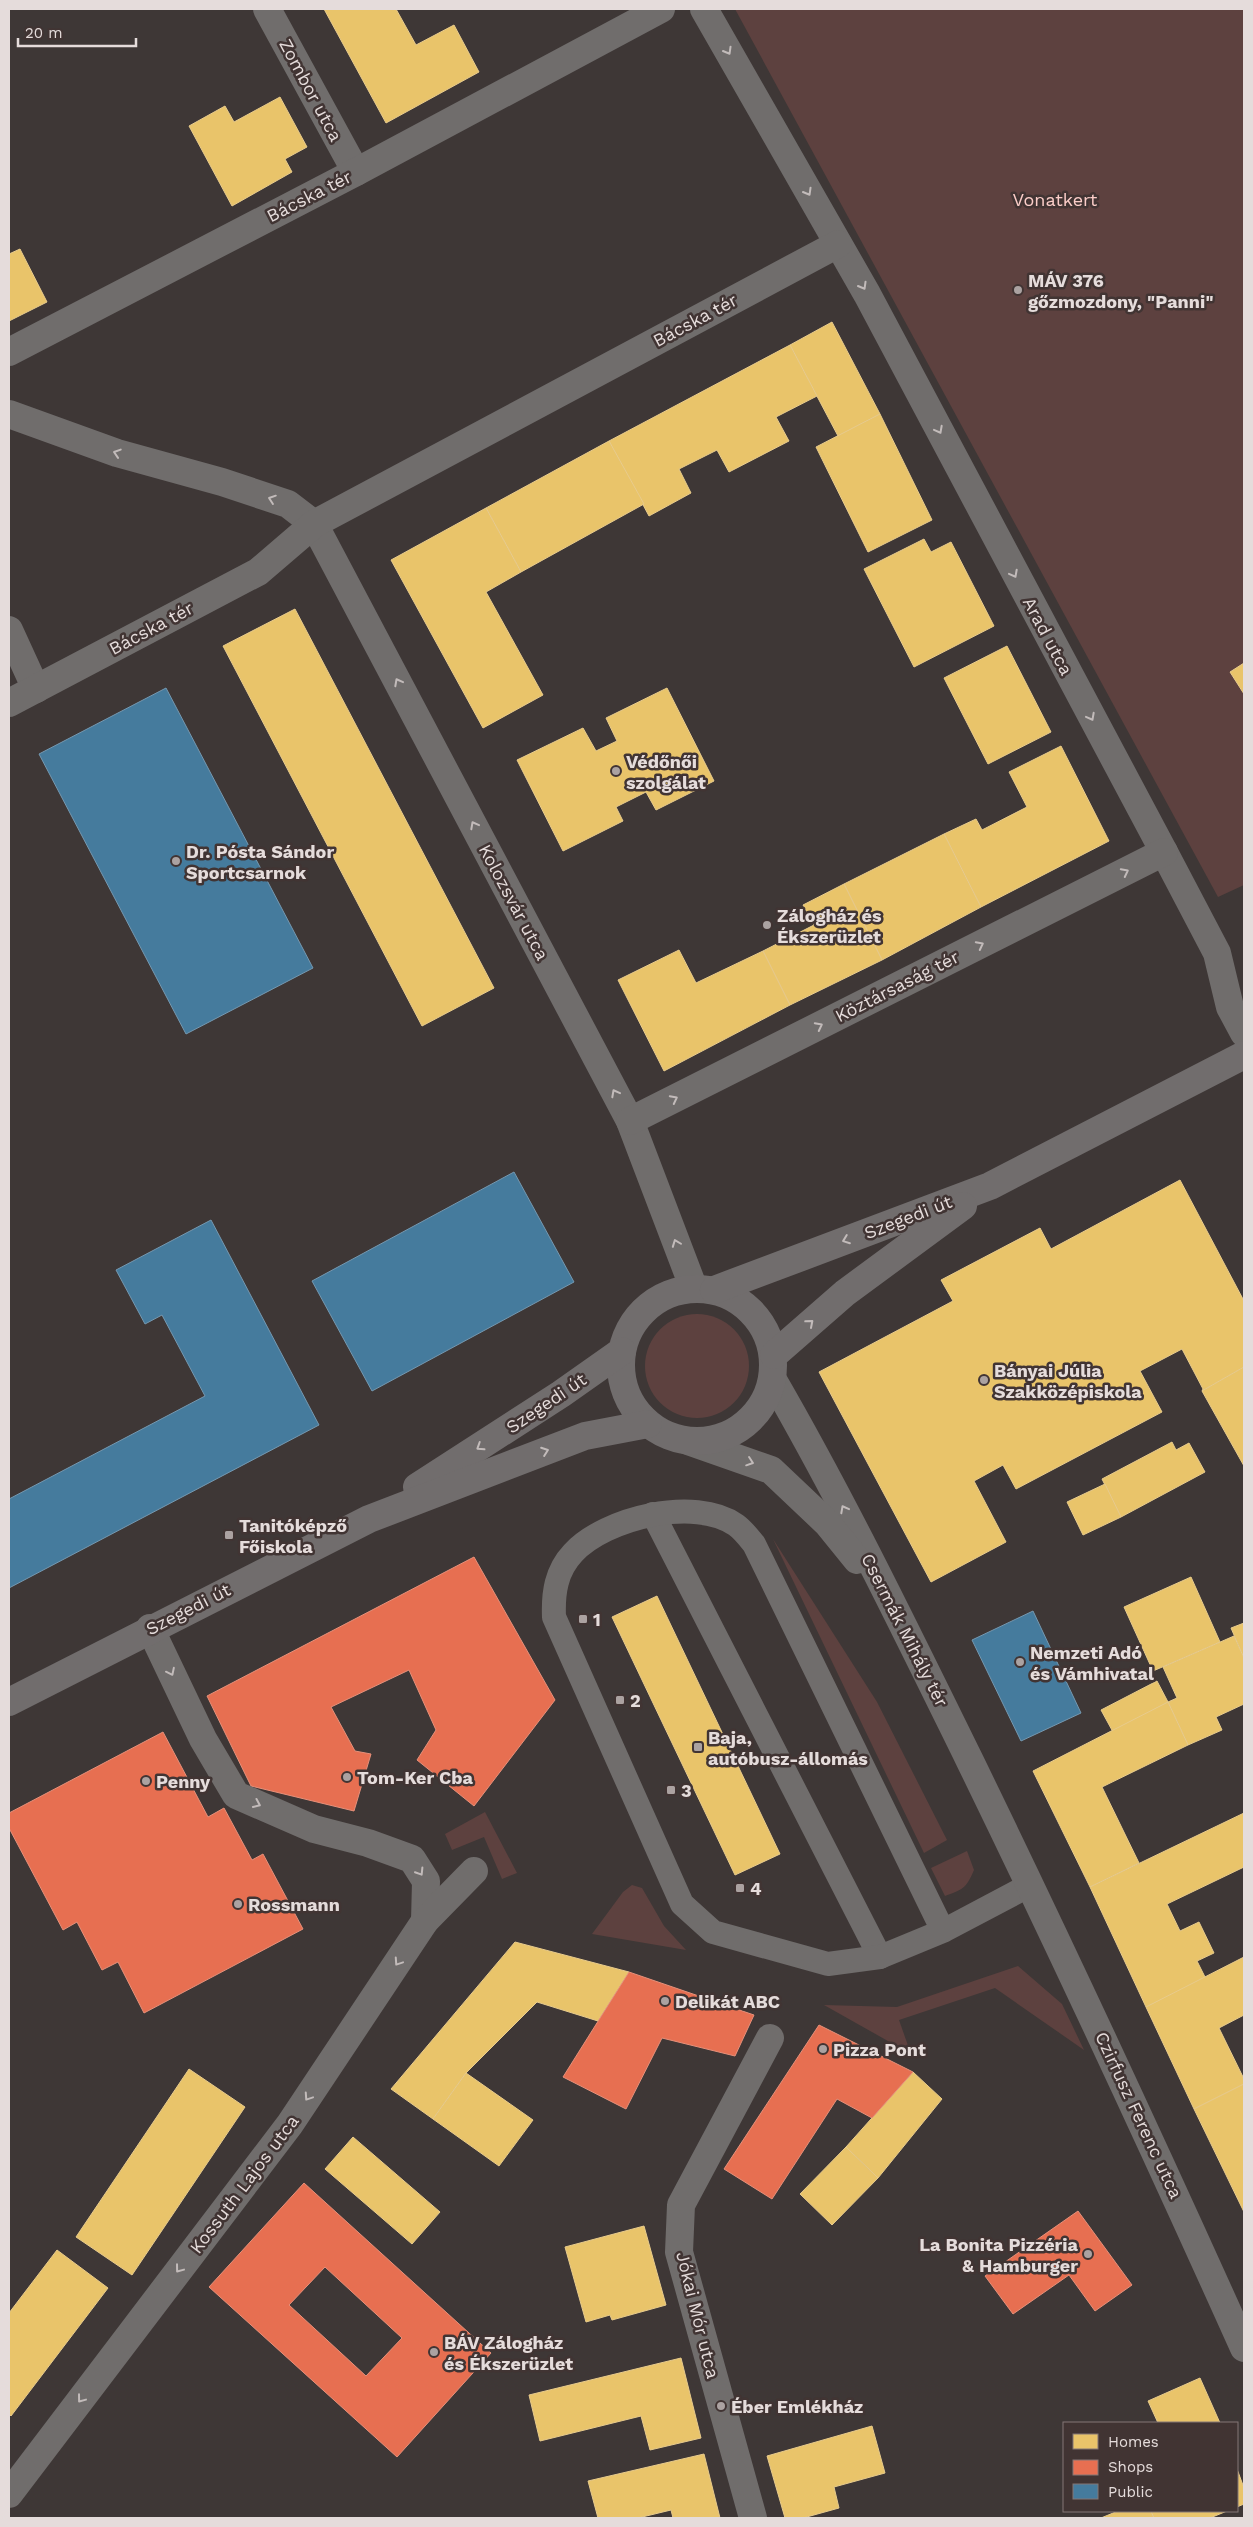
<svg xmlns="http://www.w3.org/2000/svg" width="1253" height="2527" viewBox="0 0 1253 2527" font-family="'Work Sans',sans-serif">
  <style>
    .green { fill: #5d413f }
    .homes { fill: #e9c46a; stroke: #e8cb8c }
    .shops { fill: #e76f51; stroke: #e6907a; fill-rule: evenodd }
    .public { fill: #457b9d; stroke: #7598b0 }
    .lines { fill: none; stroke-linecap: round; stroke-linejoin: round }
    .lane { stroke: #706d6c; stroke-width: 24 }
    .street { stroke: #706d6c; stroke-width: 28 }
    .primary { stroke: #716d6d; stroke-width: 28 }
    .oneway { stroke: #c2bbba }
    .poi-dot { fill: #aba2a1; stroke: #413433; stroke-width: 2 }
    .labels { text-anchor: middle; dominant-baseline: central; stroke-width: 5; stroke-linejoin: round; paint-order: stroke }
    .street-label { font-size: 18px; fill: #e5dcdb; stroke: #413433 }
    .park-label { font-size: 18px; fill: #fbcdc8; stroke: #413433 }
    .poi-label { font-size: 18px; font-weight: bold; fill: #e5dcdb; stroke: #413433; text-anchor: start }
  </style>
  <rect width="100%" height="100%" fill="#3e3736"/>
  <g class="green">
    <polygon points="735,9 1244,9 1244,885 1218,897"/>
    <circle cx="697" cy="1366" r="52"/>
    <polygon points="773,1539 877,1702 947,1840 924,1853"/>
    <polygon points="485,1812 517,1873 502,1879 484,1837 452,1850 445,1834"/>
    <path d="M967,1851L974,1870C966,1889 963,1889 945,1896L931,1868Z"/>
    <polygon points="632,1885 642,1888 664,1926 686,1950 592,1934 623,1892"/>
    <polygon points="1018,1966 1062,2004 1084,2050 995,1988 899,2020 911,2054 824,2005 897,2007"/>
  </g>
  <g class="homes">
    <polygon points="324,9 396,9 416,45 454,25 479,72 386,123"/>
    <polygon points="280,97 307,147 285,159 292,172 232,206 189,126 225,106 234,122"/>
    <polygon points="20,249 47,302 9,321 9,254"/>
    <polygon points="832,322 880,414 838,436 790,345"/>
    <polygon points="790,345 817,396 776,417 789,441 729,472 717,450 679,469 691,493 649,516 609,441"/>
    <polygon points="880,414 932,520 868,552 816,447"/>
    <polygon points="609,441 644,504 521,572 486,508"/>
    <polygon points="486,508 521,572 486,592 543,695 483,728 391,560"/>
    <polygon points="924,539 931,552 951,542 994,626 914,667 864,569"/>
    <polygon points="295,609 494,988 422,1026 223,646"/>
    <polygon points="1007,646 1051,732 988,764 944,678"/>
    <polygon points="1244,663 1244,694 1230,672"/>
    <polygon points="667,688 714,781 656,810 646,792 616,807 623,821 563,851 517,760 583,728 596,751 617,741 606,718"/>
    <polygon points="1061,746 1109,841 981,907 944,834 976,819 982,830 1027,807 1009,772"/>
    <polygon points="944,834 981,907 882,960 844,884"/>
    <polygon points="844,884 882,960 790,1005 763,951 814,925 803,905"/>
    <polygon points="679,950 696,983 763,951 790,1005 664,1071 618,980"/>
    <polygon points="1180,1180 1244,1301 1244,1367 1202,1391 1203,1389 1182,1349 1140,1371 1162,1412 1016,1489 1003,1465 974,1481 1006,1542 931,1582 819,1372 953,1301 941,1280 1040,1228 1051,1249"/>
    <polygon points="1244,1367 1244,1466 1202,1391"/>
    <polygon points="1172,1442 1176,1450 1189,1443 1205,1472 1121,1517 1102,1479"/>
    <polygon points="1105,1484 1121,1517 1083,1535 1067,1502"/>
    <polygon points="1191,1577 1220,1642 1153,1671 1124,1607"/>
    <polygon points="657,1596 780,1854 735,1875 612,1617"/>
    <polygon points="1244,1623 1244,1658 1231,1628"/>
    <polygon points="1234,1636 1244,1658 1244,1704 1216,1717 1222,1730 1188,1745 1168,1702 1177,1698 1163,1667"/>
    <polygon points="1157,1681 1168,1702 1113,1732 1101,1710"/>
    <polygon points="1168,1702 1188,1745 1102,1787 1139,1863 1090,1887 1033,1771"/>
    <polygon points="1244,1813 1244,1867 1167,1904 1180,1931 1199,1922 1214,1953 1197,1961 1206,1979 1146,2007 1090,1887"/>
    <polygon points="515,1942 629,1972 598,2021 537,2002 466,2073 433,2119 391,2089"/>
    <polygon points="1244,1957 1244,2015 1219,2028 1244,2079 1244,2084 1194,2109 1146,2007"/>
    <polygon points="189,2069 245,2107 132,2275 76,2237"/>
    <polygon points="913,2072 942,2099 878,2178 846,2147"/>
    <polygon points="466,2073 533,2120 499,2166 433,2119"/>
    <polygon points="1244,2084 1244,2212 1194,2109"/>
    <polygon points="353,2137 440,2212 412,2244 325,2169"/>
    <polygon points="846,2147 878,2178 832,2225 800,2194"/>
    <polygon points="644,2226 666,2305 612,2320 610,2315 586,2322 565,2247"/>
    <polygon points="57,2250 108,2288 11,2416 9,2414 9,2313"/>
    <polygon points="681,2358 701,2438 650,2450 641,2416 540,2441 529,2395"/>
    <polygon points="1200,2378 1220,2423 1158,2423 1148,2401"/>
    <polygon points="872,2426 885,2473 834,2487 839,2508 803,2518 785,2518 767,2456"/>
    <polygon points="704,2454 720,2518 673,2518 671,2510 638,2518 598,2518 588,2481"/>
    <polygon points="1237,2469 1244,2488 1244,2504 1237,2507"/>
    <polygon points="1118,2511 1151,2511 1154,2518 1101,2518"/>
    <polygon points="1151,2511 1227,2511 1210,2518 1154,2518"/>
  </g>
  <g class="shops">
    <polygon points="474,1557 555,1700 474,1806 417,1760 436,1730 409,1670 331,1707 355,1751 371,1754 354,1811 251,1786 207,1696"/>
    <polygon points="163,1732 208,1817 224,1808 252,1860 263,1854 303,1929 144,2013 118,1962 102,1970 77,1922 63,1930 9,1828 9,1813"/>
    <polygon points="629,1972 754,2015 735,2056 662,2038 626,2109 563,2077"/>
    <polygon points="819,2025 913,2072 872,2118 837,2099 772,2199 724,2169"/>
    <path d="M304,2183L491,2353L397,2457L209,2287ZM325,2267L402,2338L366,2376L289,2305Z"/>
    <polygon points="1078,2211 1132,2285 1095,2311 1069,2275 1013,2314 985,2276"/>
  </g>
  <g class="public">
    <polygon points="166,688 313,968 186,1034 39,754"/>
    <polygon points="514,1172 574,1282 372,1391 312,1281"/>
    <polygon points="211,1220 319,1425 9,1588 9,1499 205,1396 162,1315 145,1324 116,1270"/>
    <polygon points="1033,1611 1081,1713 1021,1741 972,1640"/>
  </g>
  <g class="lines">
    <g class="lane">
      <polyline points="653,1514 880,1957"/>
      <path d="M943,1931L754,1544C749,1538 743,1530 736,1525C695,1496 605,1518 573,1553C556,1571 553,1593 554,1617L682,1904L713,1932L828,1964L880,1957L943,1931L1030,1885"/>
    </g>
    <g class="street">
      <polyline points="267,9 356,172"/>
      <polyline points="704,9 867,294 1164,852 1217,953 1230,1007 1244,1033"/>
      <polyline points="9,352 356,172 661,9"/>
      <polyline points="9,414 117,453 222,482 288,504 314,524 630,1121 694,1289"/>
      <polyline points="9,630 36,689"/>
      <polyline points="9,703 258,572 314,524 838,244"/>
      <polyline points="630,1121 1164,852"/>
      <path d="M773,1380C844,1503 906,1631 969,1759C1064,1954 1155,2150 1244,2348"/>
      <polyline points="688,1441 771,1470 827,1523 857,1560"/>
      <polyline points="150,1628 203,1739 236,1795 314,1829 368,1843 412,1859 426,1881 425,1921"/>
      <polyline points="9,2494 290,2124 425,1921 474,1871"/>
      <polyline points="753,2518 679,2252 681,2205 770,2038"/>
    </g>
    <g class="primary">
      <circle cx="697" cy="1365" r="76"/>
      <polyline points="714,1290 990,1186 1244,1055"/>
      <polyline points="774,1355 845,1293 963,1206"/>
      <polyline points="417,1487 561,1394 622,1351"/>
      <polyline points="9,1702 369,1519 585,1436 648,1424"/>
    </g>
  </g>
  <defs><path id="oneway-chevron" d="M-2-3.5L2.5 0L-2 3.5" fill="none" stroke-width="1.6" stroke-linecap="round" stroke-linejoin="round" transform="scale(1.25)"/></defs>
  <g class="oneway">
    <use href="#oneway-chevron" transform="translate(728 51) rotate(60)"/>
    <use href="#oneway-chevron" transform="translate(808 192) rotate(60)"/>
    <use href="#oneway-chevron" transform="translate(863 286) rotate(60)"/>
    <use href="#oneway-chevron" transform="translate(939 430) rotate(62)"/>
    <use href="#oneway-chevron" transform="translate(117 453) rotate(-162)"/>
    <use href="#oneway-chevron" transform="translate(272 499) rotate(-161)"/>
    <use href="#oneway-chevron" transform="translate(1014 574) rotate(62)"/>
    <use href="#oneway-chevron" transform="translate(398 682) rotate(-118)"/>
    <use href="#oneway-chevron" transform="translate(1091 717) rotate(62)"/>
    <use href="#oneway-chevron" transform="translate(474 825) rotate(-118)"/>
    <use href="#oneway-chevron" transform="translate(1125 872) rotate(-27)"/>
    <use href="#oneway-chevron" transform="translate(980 945) rotate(-27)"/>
    <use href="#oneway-chevron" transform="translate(819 1026) rotate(-27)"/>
    <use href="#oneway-chevron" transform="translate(615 1093) rotate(-118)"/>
    <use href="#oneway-chevron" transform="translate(674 1099) rotate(-27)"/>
    <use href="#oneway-chevron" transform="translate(846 1240) rotate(159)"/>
    <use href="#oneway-chevron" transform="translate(676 1243) rotate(-111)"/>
    <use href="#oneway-chevron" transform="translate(810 1323) rotate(-41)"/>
    <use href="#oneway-chevron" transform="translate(480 1447) rotate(147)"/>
    <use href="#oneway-chevron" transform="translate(545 1451) rotate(-20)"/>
    <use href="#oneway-chevron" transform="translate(750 1462) rotate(19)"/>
    <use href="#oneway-chevron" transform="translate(844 1509) rotate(-118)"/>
    <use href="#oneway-chevron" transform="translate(171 1672) rotate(64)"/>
    <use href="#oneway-chevron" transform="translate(257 1804) rotate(24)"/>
    <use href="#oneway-chevron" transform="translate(420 1872) rotate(58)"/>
    <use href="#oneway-chevron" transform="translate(398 1962) rotate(124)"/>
    <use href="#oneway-chevron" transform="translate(308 2097) rotate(124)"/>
    <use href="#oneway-chevron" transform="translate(179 2269) rotate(127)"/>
    <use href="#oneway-chevron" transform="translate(81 2399) rotate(127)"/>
  </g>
  <g class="poi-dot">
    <circle cx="1018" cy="290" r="5"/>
    <circle cx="616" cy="771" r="5"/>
    <circle cx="176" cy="861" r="5"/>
    <circle cx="767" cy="925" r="5"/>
    <circle cx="984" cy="1380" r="5"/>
    <rect x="224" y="1530" width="10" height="10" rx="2.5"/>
    <rect x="578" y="1614" width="10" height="10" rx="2.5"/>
    <circle cx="1020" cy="1662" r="5"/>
    <rect x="615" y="1695" width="10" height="10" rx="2.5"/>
    <rect x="693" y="1742" width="10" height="10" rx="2.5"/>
    <circle cx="347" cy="1777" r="5"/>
    <circle cx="146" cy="1781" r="5"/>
    <rect x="666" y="1785" width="10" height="10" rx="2.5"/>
    <rect x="735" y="1883" width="10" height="10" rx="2.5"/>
    <circle cx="238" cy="1904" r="5"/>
    <circle cx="665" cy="2001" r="5"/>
    <circle cx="823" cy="2049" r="5"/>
    <circle cx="1088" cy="2254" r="5"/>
    <circle cx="434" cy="2352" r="5"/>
    <circle cx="721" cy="2406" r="5"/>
  </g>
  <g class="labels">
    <g class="street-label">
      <text transform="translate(311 90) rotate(62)">Zombor utca</text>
      <text transform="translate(309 196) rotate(-27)">Bácska tér</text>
      <text transform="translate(695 320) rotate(-28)">Bácska tér</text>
      <text transform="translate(151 628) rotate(-28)">Bácska tér</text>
      <text transform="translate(1048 636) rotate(62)">Arad utca</text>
      <text transform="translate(514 902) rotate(62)">Kolozsvár utca</text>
      <text transform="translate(897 986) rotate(-27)">Köztársaság tér</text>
      <text transform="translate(908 1217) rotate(-21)">Szegedi út</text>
      <text transform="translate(546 1403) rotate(-34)">Szegedi út</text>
      <text transform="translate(188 1609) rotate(-27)">Szegedi út</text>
      <text transform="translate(905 1630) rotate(63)">Csermák Mihály tér</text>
      <text transform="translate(1139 2115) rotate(65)">Czirfusz Ferenc utca</text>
      <text transform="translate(244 2184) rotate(-53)">Kossuth Lajos utca</text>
      <text transform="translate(698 2315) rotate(76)">Jókai Mór utca</text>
    </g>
    <g class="park-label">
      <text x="1055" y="199">Vonatkert</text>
    </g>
    <g class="poi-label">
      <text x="1028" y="280">MÁV 376<tspan x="1028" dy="21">gőzmozdony, "Panni"</tspan></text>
      <text x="626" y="761">Védőnői<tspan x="626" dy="21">szolgálat</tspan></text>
      <text x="186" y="851">Dr. Pósta Sándor<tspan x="186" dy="21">Sportcsarnok</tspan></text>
      <text x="777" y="915">Zálogház és<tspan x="777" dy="21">Ékszerüzlet</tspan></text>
      <text x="994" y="1370">Bányai Júlia<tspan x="994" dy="21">Szakközépiskola</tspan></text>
      <text x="239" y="1525">Tanitóképző<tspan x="239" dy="21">Főiskola</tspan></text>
      <text x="593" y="1619">1</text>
      <text x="1030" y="1652">Nemzeti Adó<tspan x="1030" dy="21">és Vámhivatal</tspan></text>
      <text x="630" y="1700">2</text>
      <text x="708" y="1737">Baja,<tspan x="708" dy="21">autóbusz-állomás</tspan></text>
      <text x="357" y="1777">Tom-Ker Cba</text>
      <text x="156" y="1781">Penny</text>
      <text x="681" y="1790">3</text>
      <text x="750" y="1888">4</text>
      <text x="248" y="1904">Rossmann</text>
      <text x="675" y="2001">Delikát ABC</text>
      <text x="833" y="2049">Pizza Pont</text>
      <text x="1078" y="2244" text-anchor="end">La Bonita Pizzéria<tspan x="1078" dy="21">&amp; Hamburger</tspan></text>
      <text x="444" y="2342">BÁV Zálogház<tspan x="444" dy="21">és Ékszerüzlet</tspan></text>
      <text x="731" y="2406">Éber Emlékház</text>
    </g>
  </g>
  <rect width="1253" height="2527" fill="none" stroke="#e5dcdb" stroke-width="20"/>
  <rect x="1063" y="2422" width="175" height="90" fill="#413433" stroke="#837776"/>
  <rect x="1073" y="2434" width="25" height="15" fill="#e9c46a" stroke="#837776"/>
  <text x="1108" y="2447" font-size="15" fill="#e5dcdb">Homes</text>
  <rect x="1073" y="2460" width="25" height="15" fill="#e76f51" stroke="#837776"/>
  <text x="1108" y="2472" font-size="15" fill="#e5dcdb">Shops</text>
  <rect x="1073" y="2484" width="25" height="15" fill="#457b9d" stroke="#837776"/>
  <text x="1108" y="2497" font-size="15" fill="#e5dcdb">Public</text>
  <path d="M18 38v8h118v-8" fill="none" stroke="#e5dcdb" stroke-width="2.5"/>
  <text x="25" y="38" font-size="15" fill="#e5dcdb" stroke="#413433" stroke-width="4" paint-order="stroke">20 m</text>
</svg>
